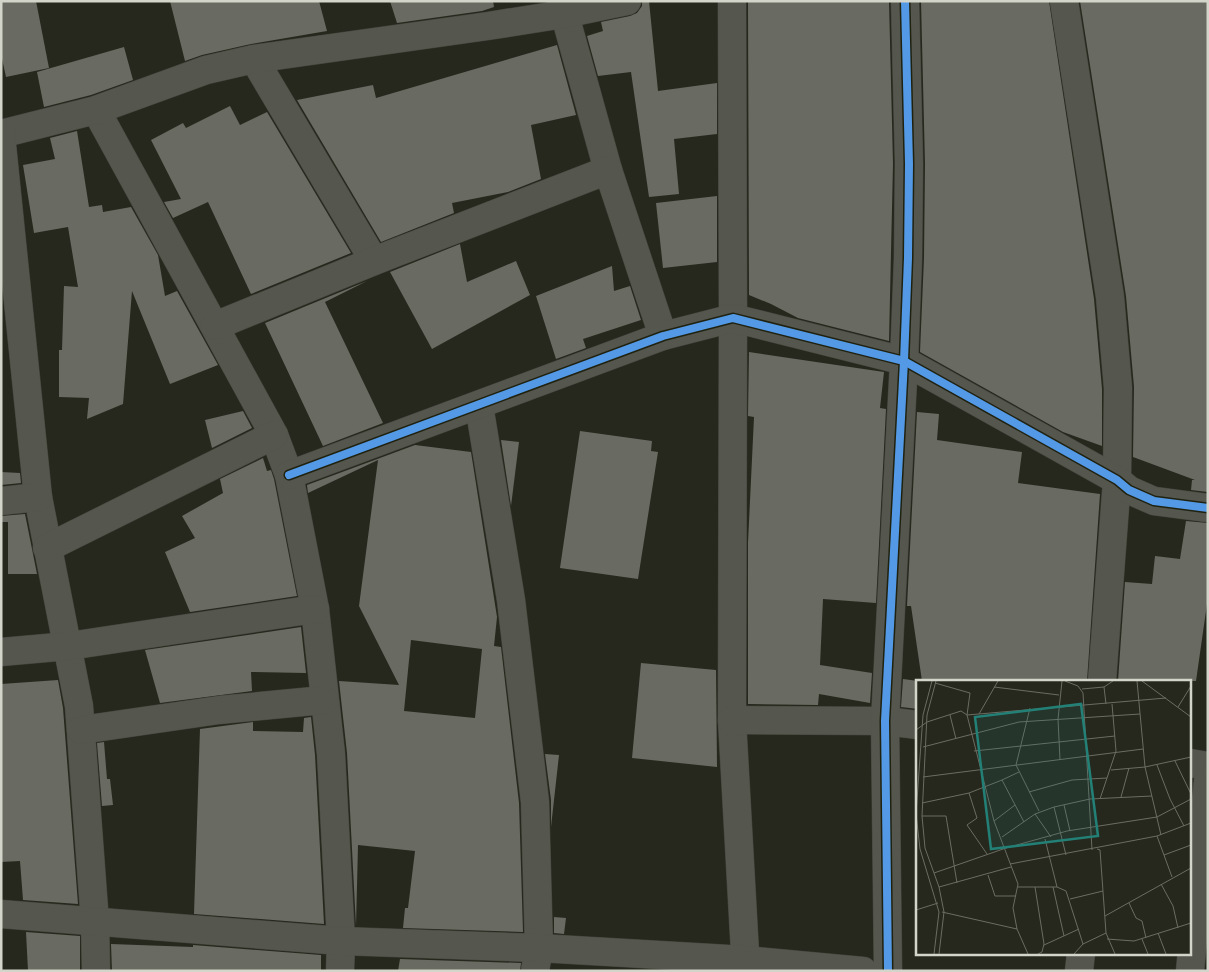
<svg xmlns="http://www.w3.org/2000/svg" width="1209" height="972" viewBox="0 0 1209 972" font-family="'Fira Sans Condensed',sans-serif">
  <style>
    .building { fill: #696a61; fill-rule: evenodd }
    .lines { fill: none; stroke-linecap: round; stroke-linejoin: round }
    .minor-casing { stroke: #42433a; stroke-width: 29 }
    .minor { stroke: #55564e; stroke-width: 28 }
    .cycleway-casing { stroke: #202210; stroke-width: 11 }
    .cycleway { stroke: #5399e6; stroke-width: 8 }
    .inset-road { fill: none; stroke: #6b6d63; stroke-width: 1 }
    .view { fill: #238077; fill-opacity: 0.15; stroke: #238077; stroke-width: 2.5 }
    .inset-edge { fill: none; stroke: #d3d5ca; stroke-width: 2.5 }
  </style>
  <rect width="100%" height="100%" fill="#26281e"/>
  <g class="building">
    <polygon points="1,1 36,1 49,68 6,77 1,54"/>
    <polygon points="170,1 319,1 327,31 251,44 202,55 185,61"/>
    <polygon points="390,1 493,1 494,7 482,11 397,23"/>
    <polygon points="642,1 649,1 658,91 717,83 717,134 674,139 679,194 649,197 631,72 598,76 587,36 603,31 601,22 630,16 637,13 642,6"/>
    <polygon points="748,1 889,1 893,164 889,341 798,318 771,304 749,295"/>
    <polygon points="921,1 1049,1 1094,299 1102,389 1102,446 1063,432 920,352 924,258 925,164"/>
    <polygon points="1080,1 1207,1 1208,492 1191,490 1192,480 1195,480 1133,457 1134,387 1126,296"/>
    <polygon points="557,45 576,115 531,125 541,179 508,192 452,203 454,213 381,242 297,100 373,85 376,98"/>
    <polygon points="124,47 133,80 91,95 44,107 37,72"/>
    <polygon points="230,106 240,125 267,112 351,253 251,294 208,202 173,218 164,202 181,199 151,140 183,123 186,128"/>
    <polygon points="77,131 89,207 102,205 103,212 131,207 158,255 165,296 177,291 218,365 170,384 132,291 123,404 87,419 89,398 59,397 59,350 62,350 64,286 78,287 68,227 34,233 23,165 55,159 50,138"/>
    <polygon points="717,196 717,262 663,268 656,203"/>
    <polygon points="460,244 467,282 516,261 530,295 432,349 390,272"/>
    <polygon points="612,266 614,291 630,286 641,320 583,339 586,348 556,359 536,296"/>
    <polygon points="367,281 325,302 383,423 323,446 265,323"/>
    <polygon points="749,352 884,372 880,408 886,409 876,603 823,599 820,665 872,673 870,703 819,694 818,705 748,704 748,543 754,417 748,416"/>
    <polygon points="243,411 252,428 212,448 205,420"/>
    <polygon points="917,412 939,414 937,440 1022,452 1018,483 1100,494 1087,681 922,681 911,606 907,606"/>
    <polygon points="580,431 652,441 651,451 658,452 638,579 560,568"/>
    <polygon points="501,440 519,442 511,506"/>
    <path d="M415,445L471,452L497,617L494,646L501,647L519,803L523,932L403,928L405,908H408L415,851L358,845L356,926L347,753L339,681L399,685L359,606L378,460L308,493L307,485ZM411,640L482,649L475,718L404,711Z"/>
    <polygon points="263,458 267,471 271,470 274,479 297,596 190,612 165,552 195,538 182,516 223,493 220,479"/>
    <polygon points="1,472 20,473 21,483 1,485"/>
    <polygon points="25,514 37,574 8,574 8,522 1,522 1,516"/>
    <polygon points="1186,521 1208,523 1208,597 1196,681 1118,681 1125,582 1152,584 1155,556 1180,559"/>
    <polygon points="301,627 306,673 251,672 252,691 160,703 145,650"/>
    <polygon points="641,663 716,670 717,767 632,758"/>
    <polygon points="903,679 918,681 918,709 901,707"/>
    <polygon points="58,680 63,708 78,904 23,900 20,861 1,862 1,684"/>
    <polygon points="311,717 315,755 324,924 194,914 200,729 253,722 253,731 303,732 304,718"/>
    <polygon points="104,742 107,779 110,779 113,805 102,806 97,743"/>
    <polygon points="545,754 559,755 551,827 551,800"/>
    <polygon points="554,917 566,918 564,934 554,933"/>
    <polygon points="26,932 80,936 80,971 28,971"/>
    <polygon points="111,944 193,947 193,945 321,955 321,971 112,971"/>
    <polygon points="400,959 521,963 520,971 398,971"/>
  </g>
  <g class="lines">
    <g class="minor-casing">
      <g id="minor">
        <polyline points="561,1 608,170"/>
        <polyline points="732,1 733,318 732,720 746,971"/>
        <polyline points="1064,1 1110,297 1118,388 1117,480 1102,681"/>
        <polyline points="254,59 374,261"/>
        <polyline points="96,110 274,435 289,475 315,609 331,754 341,941 340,971"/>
        <polyline points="1,134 96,110 206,70 254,59 488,26 564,14 627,1"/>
        <polyline points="1,135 38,497 79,706 95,922 96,971"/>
        <polyline points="215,326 374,261 608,170 663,336"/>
        <polyline points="479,405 511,600 535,802 539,948 535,971"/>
        <polyline points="289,475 663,336 733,318 904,361 1117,480 1129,490 1154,501 1208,508"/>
        <polyline points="1,501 38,497"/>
        <polyline points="47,548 274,435"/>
        <polyline points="1,652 69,646 315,609"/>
        <polyline points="732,720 885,721 918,725"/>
        <polyline points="81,730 219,710 324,700"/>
        <polyline points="1190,763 1208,766"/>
        <polyline points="1,914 341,941 539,948 746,960 863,971"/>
        <polyline points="888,971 885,721 904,361 908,258 909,164 905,1"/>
        <polyline points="1079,971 1081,953"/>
        <polyline points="1190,971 1208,781"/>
      </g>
    </g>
    <use href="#minor" class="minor"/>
    <g class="cycleway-casing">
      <g id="cycleway">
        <polyline points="289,475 663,336 733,318 904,361 1117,480 1129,490 1154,501 1208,508"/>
        <polyline points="888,971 885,721 904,361 908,258 909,164 905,1"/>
      </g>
    </g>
    <use href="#cycleway" class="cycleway"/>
  </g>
  <g transform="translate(916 680)">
    <rect width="275" height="275" fill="#26281e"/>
    <path class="inset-road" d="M16,1L7,35L0,134L4,169L23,232L18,274M20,1L11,35L6,136L9,168L23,207L28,232L23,274M149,1L162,6L167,13L176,170M221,1L229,87L245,155M226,1L275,37M19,3L54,13L51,35L250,18M78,7L143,15M188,7L190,24M166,9L188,7L197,1M262,27L275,6M114,28L100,85L123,131M63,34L82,1M34,35L40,59M0,50L11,42L45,31L51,35L78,141L102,204L97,228L101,249M7,67L103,42L224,34M58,71L199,56M144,80L142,39L146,1M259,81L275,114M241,85L254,119L268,146M195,90L229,87L275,77M103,92L86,100L108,142M7,97L227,69M113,112L156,100L191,98M53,113L61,138L51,145L71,174M205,117L213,88M184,119L200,71L196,24M6,123L53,113L86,100M148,125L154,151M138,127L150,175M119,134L135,157M6,136H30L41,203M78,141L99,125M241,156L256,197M86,157L119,134L138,127L174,119L236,116M129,159L141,207M181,169L184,170L190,253L199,274M248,175L275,165M94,184L241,156L275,143M18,193L90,168L151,151L241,137L275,119M72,195L79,216H100M245,204L257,226L262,248M23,207L95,187M102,207H141L150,211L167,264M119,207L128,264L126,272L122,274M137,207L148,256M154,219L187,211M213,223L220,238L226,241L230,258M0,230L22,223M26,232L101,249L112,274M189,236L275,188M242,253L250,274M191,259L218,261L275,243M226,259L232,274M128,265L163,249M158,274L167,264L190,253"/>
    <path class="view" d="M165,24L182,156L75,169L59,37Z"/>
    <rect width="275" height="275" class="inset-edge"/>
  </g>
  <rect width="1209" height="972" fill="none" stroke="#d3d5ca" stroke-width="5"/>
</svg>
